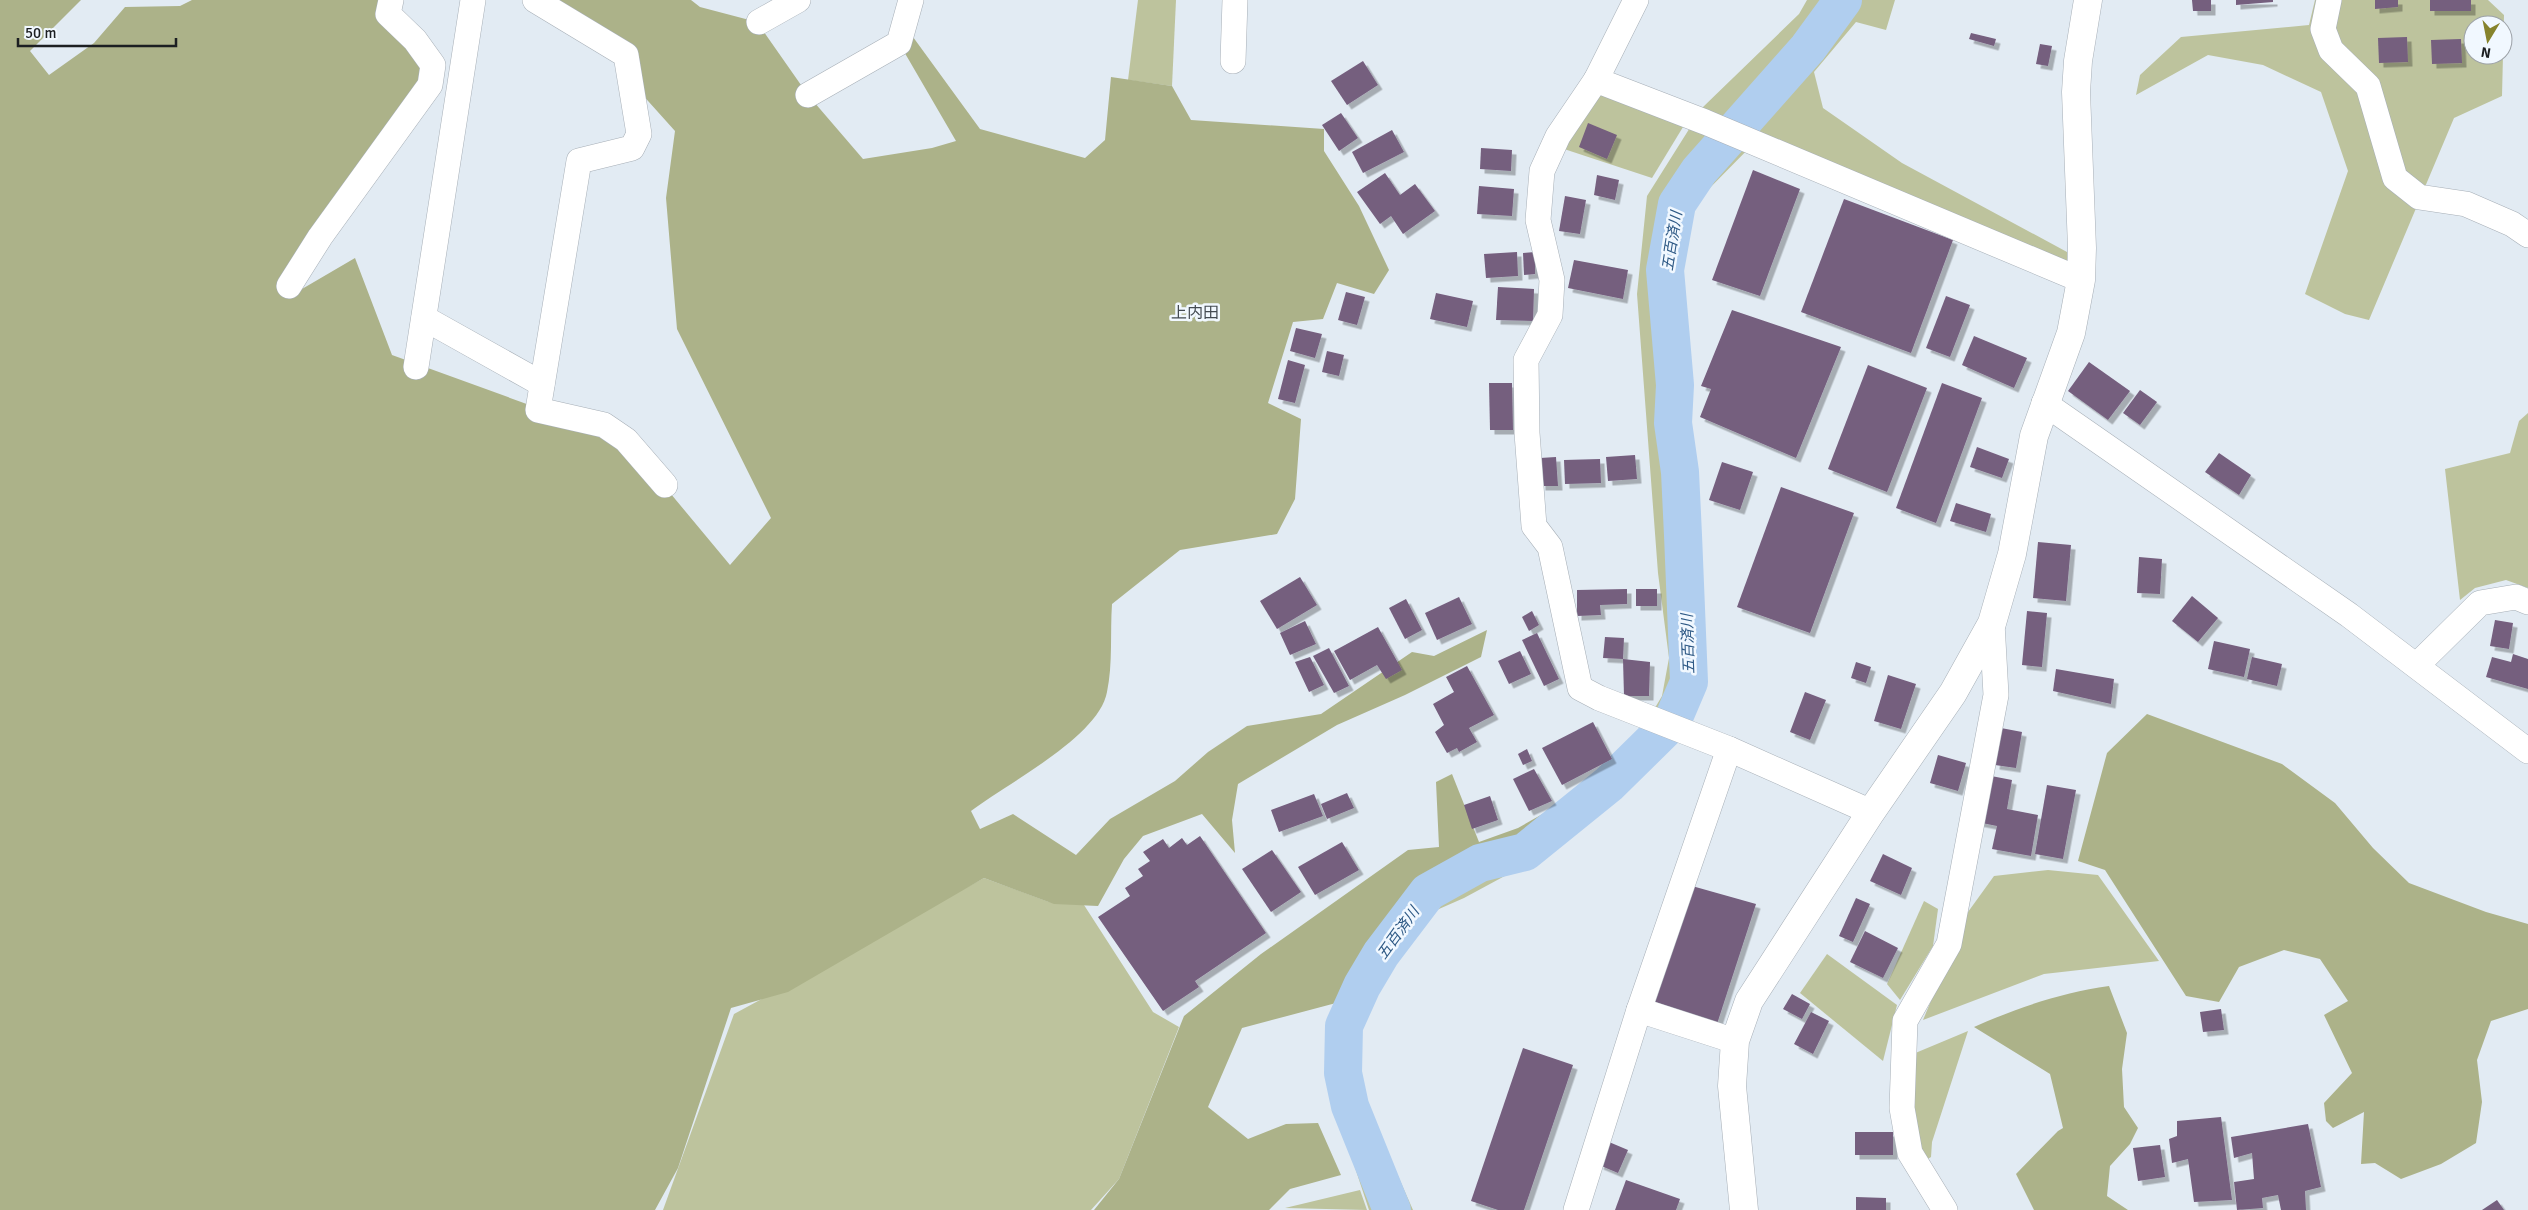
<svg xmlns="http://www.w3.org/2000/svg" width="2528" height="1210" viewBox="0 0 2528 1210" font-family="Signika,'Noto Sans JP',sans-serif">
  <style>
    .green { fill: #bdc39d }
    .forest { fill: #acb289 }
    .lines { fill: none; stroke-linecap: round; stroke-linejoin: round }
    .river { stroke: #b0ceef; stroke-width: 38 }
    .building { fill: #755e7e; filter: url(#shadow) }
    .minor-casing { stroke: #a7afb7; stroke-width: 26 }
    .tertiary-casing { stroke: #a7afb7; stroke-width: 29 }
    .minor { stroke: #fff; stroke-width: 25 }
    .tertiary { stroke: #fff; stroke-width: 28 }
    .labels { text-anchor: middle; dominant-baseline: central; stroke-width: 5; stroke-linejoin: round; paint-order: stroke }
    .water-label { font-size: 15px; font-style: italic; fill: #2e5985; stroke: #f1f8ff }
    .quarter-label { font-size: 16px; fill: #444b52; stroke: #f1f8ff }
  </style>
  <defs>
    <filter id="shadow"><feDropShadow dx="4.5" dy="4.5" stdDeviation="0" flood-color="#0004"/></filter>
  </defs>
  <rect width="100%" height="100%" fill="#e2ebf3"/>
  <g class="green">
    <polygon points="1138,0 1176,0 1172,86 1128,80"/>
    <polygon points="1807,0 1895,0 1886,30 1856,22 1814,72 1823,108 1902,163 2067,252 2068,269 1761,136 1695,203 1679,284 1690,440 1696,671 1684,716 1665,747 1644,771 1551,851 1464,898 1423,916 1384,966 1363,1014 1354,1041 1365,1101 1413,1210 1369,1210 1332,1098 1336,1003 1370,960 1400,903 1480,863 1522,855 1617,772 1662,696 1669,658 1658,573 1637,294 1647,196 1703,107 1799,14"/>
    <polygon points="2315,0 2488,0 2504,15 2503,54 2503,25 2473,25 2473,55 2503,55 2502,96 2454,118 2369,320 2345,314 2305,294 2348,171 2321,92 2263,65 2208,55 2136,95 2140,75 2181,37 2309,25"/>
    <polygon points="1599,90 1683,127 1652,178 1561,148"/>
    <polygon points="2528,413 2528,588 2506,580 2475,588 2460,600 2445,469 2510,453 2519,421"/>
    <polygon points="2048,870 2098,875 2159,961 2044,974 1923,1020 1968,912 1994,876"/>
    <polygon points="984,878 1049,902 1084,905 1153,1012 1179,1027 1119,1179 1091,1210 663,1210 734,1014"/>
    <polygon points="1924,901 1938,909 1933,946 1900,1000 1887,984"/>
    <polygon points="1827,954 1897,1005 1883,1061 1800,993"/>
    <polygon points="1968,1031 1932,1142 1931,1157 1923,1162 1914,1133 1913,1054"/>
    <polygon points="1360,1190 1367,1210 1285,1208"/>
  </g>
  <g class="forest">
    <path d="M0,0H81L30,51L49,75L94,43L125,7L180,6L192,0H381L433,65L302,289L355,258L392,355L626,440L730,565L771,518L677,329L666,198L675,131L631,82L626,55L535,0H691L700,7L757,22L808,95L863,159L932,148L956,141L899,43L913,37L980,129L1085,158L1105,140L1111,77L1172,86L1191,120L1324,129V151L1359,206L1389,270L1374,294L1337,283L1323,319L1293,322L1268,403L1301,419L1295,499L1277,534L1180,550L1112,604C1110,632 1113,664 1107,692C1099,737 1006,784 971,811L980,829L1013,814L1076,855L1110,819L1175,781L1208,752L1247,726L1321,714L1412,652L1434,656L1487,630L1481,657L1405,695L1337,725L1238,784L1232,820L1235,853L1202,814L1143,836L1124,859L1098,906L1054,904L984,878L788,992L731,1008L678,1168L655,1210H0Z"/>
    <polygon points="2147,714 2282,764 2335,803 2373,848 2409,883 2486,912 2528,924 2528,1009 2491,1021 2477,1060 2482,1102 2476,1143 2441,1164 2401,1179 2375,1163 2361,1164 2364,1112 2333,1128 2326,1121 2324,1103 2352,1073 2324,1015 2348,1001 2320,959 2284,950 2239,967 2219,1002 2186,996 2105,870 2078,861 2107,753"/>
    <polygon points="1615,773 1528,846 1400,903 1370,960 1336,1003 1242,1028 1208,1107 1248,1139 1286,1124 1318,1123 1341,1175 1290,1189 1269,1210 1094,1210 1119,1179 1184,1016 1261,954 1408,850 1439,847 1436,782 1452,774 1479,842 1518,828"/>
    <path d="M2109,986L2127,1033L2122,1069L2124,1107L2138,1128L2130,1144L2110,1166L2107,1196L2128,1210H2034L2016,1174L2058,1131L2063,1128L2050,1074L1974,1027C2019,1007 2061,993 2109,986Z"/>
  </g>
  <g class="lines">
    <polyline class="river" points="1392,1210 1350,1106 1343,1073 1344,1026 1362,986 1381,954 1428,892 1480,863 1525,852 1609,784 1672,722 1689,682 1683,535 1680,472 1673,423 1675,385 1665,270 1677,204 1699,171 1808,48 1843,0"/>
  </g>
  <g class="building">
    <polygon points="2192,0 2211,0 2211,11 2193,11"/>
    <polygon points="2236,0 2273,0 2273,2 2236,5"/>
    <polygon points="2375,0 2398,0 2398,7 2375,9"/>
    <rect x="2430" y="0" width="41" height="11"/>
    <polygon points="1971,33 1996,39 1994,46 1969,39"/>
    <polygon points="2407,37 2408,62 2379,63 2378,38"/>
    <polygon points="2461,39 2462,63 2432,64 2431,40"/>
    <polygon points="2040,44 2052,46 2048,66 2036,64"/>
    <polygon points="1363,61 1378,85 1347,105 1331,81"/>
    <polygon points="1341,113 1358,138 1339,151 1322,125"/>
    <polygon points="1588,123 1617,135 1607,159 1579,147"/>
    <polygon points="1392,130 1404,152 1363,173 1352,152"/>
    <polygon points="1481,148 1512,150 1511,171 1480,169"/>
    <polygon points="1753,170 1800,189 1760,296 1712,280"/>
    <polygon points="1385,173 1400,195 1415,184 1435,211 1403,234 1391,216 1380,224 1357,192"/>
    <polygon points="1597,175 1619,180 1615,200 1594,195"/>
    <polygon points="1479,186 1514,189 1512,216 1477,214"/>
    <polygon points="1565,196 1586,200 1580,234 1559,231"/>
    <polygon points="1844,199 1953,240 1911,353 1801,312"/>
    <polygon points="1517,252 1518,276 1486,278 1484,254"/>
    <polygon points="1535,252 1535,274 1524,275 1523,253"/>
    <polygon points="1574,260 1628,270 1623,299 1568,288"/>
    <polygon points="1498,287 1534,289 1533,321 1496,320"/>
    <polygon points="1346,292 1365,297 1357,325 1338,320"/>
    <polygon points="1436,293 1473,301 1467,327 1430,319"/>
    <polygon points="1946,296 1970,305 1950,357 1926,348"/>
    <polygon points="1732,310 1841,347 1796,458 1700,417 1711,389 1701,386"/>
    <polygon points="1296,328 1322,334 1315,358 1290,351"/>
    <polygon points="1974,336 2027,358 2014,388 1962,365"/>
    <polygon points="1327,351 1344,355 1339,376 1322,372"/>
    <polygon points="1288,360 1305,365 1295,403 1278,399"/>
    <polygon points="2089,362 2130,391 2108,420 2068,391"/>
    <polygon points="1868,365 1927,388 1887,492 1828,469"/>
    <polygon points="1489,383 1512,383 1513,430 1490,430"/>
    <polygon points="1942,383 1982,398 1936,523 1896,508"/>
    <polygon points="2140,390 2157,402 2140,425 2123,413"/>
    <polygon points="1977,447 2009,459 2002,478 1970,467"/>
    <polygon points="2219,453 2251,475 2239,495 2205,472"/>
    <polygon points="1635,455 1637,479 1608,481 1606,457"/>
    <polygon points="1556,457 1558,486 1541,486 1540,458"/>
    <polygon points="1600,459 1601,483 1565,484 1564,460"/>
    <polygon points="1722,462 1753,472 1740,510 1709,500"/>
    <polygon points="1781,487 1854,513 1810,633 1737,607"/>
    <polygon points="1956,503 1991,514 1986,532 1950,521"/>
    <polygon points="2038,542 2071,545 2066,601 2033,598"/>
    <polygon points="2139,557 2162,559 2160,594 2137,593"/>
    <polygon points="1300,577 1317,605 1277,629 1260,601"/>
    <polygon points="1627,589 1627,604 1600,605 1601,615 1577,616 1577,590"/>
    <rect x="1636" y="589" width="21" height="17"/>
    <polygon points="2192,596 2218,618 2198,642 2172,621"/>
    <polygon points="1459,597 1472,624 1437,640 1425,613"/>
    <polygon points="1406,599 1422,630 1405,639 1389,608"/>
    <polygon points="1532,611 1539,625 1529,631 1522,617"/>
    <polygon points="2027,611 2047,613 2042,667 2022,665"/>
    <polygon points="2495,620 2513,623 2509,649 2490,646"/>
    <polygon points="1305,621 1316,644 1290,655 1280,633"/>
    <polygon points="1378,627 1402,670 1386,679 1377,665 1350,680 1334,651"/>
    <polygon points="1537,633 1559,679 1544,686 1522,640"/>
    <polygon points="1605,637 1624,638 1623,659 1603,658"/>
    <polygon points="2214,641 2250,649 2244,677 2208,669"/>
    <polygon points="1329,648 1349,686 1334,693 1313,656"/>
    <polygon points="1520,651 1531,674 1509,684 1498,661"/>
    <polygon points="2513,654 2528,659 2528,689 2486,677 2492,657 2511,662"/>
    <polygon points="1310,657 1324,685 1309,692 1295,662"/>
    <polygon points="2252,657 2282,664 2277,686 2247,679"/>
    <polygon points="1623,659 1650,662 1649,696 1624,696"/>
    <polygon points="1856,662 1871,667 1866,683 1851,678"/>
    <polygon points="1467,666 1494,715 1469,728 1477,742 1459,752 1457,748 1447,753 1435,732 1444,725 1433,704 1454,692 1446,677"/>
    <polygon points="2056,669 2114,679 2111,704 2053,691"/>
    <polygon points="1888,675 1916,684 1901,729 1874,721"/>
    <polygon points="1805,692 1826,700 1810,740 1790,732"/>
    <polygon points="1593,722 1612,759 1562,785 1542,748"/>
    <polygon points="2001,728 2022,732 2016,768 1995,765"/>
    <polygon points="1527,749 1532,761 1523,765 1518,754"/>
    <polygon points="1938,755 1966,763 1958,791 1930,783"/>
    <polygon points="1534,769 1552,801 1529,811 1513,779"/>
    <polygon points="1986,775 2012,780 2007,809 2038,815 2031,856 1992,849 1997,826 1977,822"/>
    <polygon points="2047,785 2076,790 2063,859 2035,854"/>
    <polygon points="1347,793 1354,808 1327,819 1321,804"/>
    <polygon points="1314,794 1323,816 1279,832 1271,810"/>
    <polygon points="1490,796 1498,820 1472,829 1464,805"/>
    <polygon points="1200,836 1266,933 1195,981 1199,987 1163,1011 1098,917 1130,896 1125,888 1143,876 1138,869 1150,861 1143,852 1163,839 1169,848 1182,838 1187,845"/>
    <polygon points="1342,842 1359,870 1315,895 1298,867"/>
    <polygon points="1272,850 1301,892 1271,912 1242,869"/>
    <polygon points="1883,854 1912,868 1901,895 1870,881"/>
    <polygon points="1692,886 1756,904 1717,1024 1655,1002"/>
    <polygon points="1856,898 1870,904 1853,942 1839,936"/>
    <polygon points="1865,931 1898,948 1883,978 1850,962"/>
    <polygon points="1792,994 1810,1004 1802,1019 1783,1009"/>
    <polygon points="2221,1009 2224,1030 2203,1032 2200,1012"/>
    <polygon points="1811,1012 1829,1021 1813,1054 1794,1044"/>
    <polygon points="1523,1048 1573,1065 1524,1210 1498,1210 1471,1201"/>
    <polygon points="2221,1117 2232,1200 2194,1202 2188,1159 2172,1163 2169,1139 2177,1136 2177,1121"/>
    <polygon points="2308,1124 2321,1187 2305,1191 2306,1210 2281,1210 2278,1195 2262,1198 2263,1208 2237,1210 2234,1182 2254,1179 2252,1153 2234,1158 2231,1137"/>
    <rect x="1855" y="1132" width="38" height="23"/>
    <polygon points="1609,1142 1628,1150 1618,1173 1599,1165"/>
    <polygon points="2160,1145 2165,1177 2138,1181 2133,1148"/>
    <polygon points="1626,1180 1680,1199 1676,1210 1615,1210"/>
    <polygon points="1856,1197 1886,1198 1886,1210 1856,1210"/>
    <polygon points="2497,1200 2504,1210 2482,1210"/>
  </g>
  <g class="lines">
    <g class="minor-casing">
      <g id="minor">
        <polyline points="535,0 626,55 639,134 632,148 579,161 538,410 604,425 626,440 665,485"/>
        <polyline points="1636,0 1596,80 1558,136 1542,171 1538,220 1552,280 1550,315 1526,360 1527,433 1534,526 1550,547 1580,688 1599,698 1729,749 1871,812"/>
        <polyline points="2329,0 2323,29 2331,50 2368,86 2395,178 2419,197 2466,204 2512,224 2528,235"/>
        <polyline points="759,22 798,0"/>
        <polyline points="1233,61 1235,0"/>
        <polyline points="1596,80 1705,122 2081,280"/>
        <polyline points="808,95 899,43 911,0"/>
        <polyline points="289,286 320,237 430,85 433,65 415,40 388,14 391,0"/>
        <polyline points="424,318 542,384"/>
        <polyline points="416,367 473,0"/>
        <polyline points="2044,403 2349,615 2528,751"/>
        <polyline points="2417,665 2480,603 2516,597 2528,602"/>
        <polyline points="1639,1010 1735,1041"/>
        <polyline points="1576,1210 1639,1010 1729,749"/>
        <polyline points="1945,1210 1910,1153 1902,1108 1905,1021 1949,944 1996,695 1992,623"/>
      </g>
    </g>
    <g class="tertiary-casing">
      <polyline id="tertiary" points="1744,1210 1732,1086 1735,1041 1749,1001 1871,812 1953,693 1992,623 2012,554 2034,436 2071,333 2081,280 2082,248 2076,92 2078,61 2088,0"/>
    </g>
    <use href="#minor" class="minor"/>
    <use href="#tertiary" class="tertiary"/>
  </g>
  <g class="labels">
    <g class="water-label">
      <text transform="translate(1672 241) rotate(-81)">五百済川</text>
      <text transform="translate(1688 644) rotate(-92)">五百済川</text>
      <text transform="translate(1398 933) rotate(-54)">五百済川</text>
    </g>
    <g class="quarter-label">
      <text x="1195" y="313">上内田</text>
    </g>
  </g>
  <g transform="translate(2488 40) rotate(190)"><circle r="24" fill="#f1f8ff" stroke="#9ca1a7"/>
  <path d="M0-4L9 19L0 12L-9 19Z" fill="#86832c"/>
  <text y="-8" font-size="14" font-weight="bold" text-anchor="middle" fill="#1c1f22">N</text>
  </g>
  <path d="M18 38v8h158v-8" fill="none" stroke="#1c1f22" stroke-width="2.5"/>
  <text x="25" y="38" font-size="15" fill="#1c1f22" stroke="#f1f8ff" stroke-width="4" paint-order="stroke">50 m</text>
</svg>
